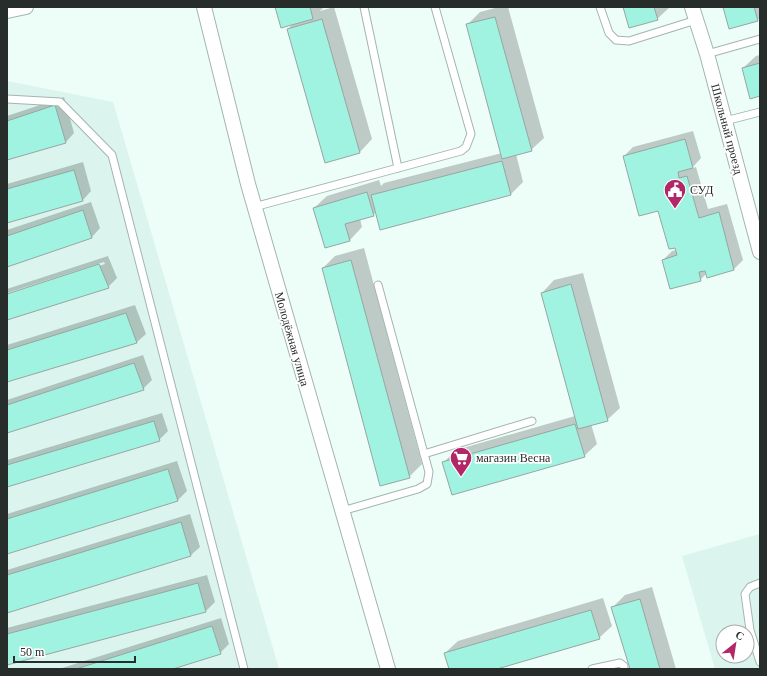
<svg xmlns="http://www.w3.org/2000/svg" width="767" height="676" viewBox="0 0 767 676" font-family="Georgia,serif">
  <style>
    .built { fill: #dbf4ed; fill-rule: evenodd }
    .shadow { fill: #0003 }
    .building { fill: #a0f3e0; stroke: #97a6a2 }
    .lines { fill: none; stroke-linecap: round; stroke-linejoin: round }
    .service-casing { stroke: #a5b4b0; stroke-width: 9 }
    .minor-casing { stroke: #a5b4b0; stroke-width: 16 }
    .service { stroke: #fff; stroke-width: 7 }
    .minor { stroke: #fff; stroke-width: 14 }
    .labels { text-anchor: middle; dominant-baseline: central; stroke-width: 3.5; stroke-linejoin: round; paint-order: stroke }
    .street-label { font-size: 12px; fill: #272d2b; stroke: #fff }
    .poi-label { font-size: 12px; fill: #272d2b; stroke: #fff; text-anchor: start }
  </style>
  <rect width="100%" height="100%" fill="#edfdf8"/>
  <g class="built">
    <polygon points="7,81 113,102 279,669 7,669"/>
    <path d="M760,534V669H715L682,556ZM723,632H747V656H723Z"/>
  </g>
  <g class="shadow">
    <polygon points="276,7 324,7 320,11 334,7 372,139 360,152 288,29 293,24"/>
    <polygon points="499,7 508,7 544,138 531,150 516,154 523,182 511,194 376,212 373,215 360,219 362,227 350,240 326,247 314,208 327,196 379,180 381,186 384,183 502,153 467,25 480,12"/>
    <polygon points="624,7 670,7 657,19"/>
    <polygon points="724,7 760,7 760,18 757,20"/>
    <polygon points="760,55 760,95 743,68 756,56"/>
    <polygon points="64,97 74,133 66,142 7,159 7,116"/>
    <polygon points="693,131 701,158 691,169 696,167 708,209 727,204 743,260 734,269 707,276 706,274 700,280 663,260 672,251 677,250 659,209 624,156 633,147"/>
    <polygon points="83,162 91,191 83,200 7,222 7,184"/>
    <polygon points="91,202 100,228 92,237 7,266 7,230"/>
    <polygon points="364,248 422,464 409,477 323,268 335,256"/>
    <polygon points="108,256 117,278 108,287 7,319 7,295 105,264 104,262 7,293 7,289"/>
    <polygon points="583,273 620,408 607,420 591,424 597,444 584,456 444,462 456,450 575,416 542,293 554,280"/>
    <polygon points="135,305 146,334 137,342 7,381 7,345"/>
    <polygon points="143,355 152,380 143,389 7,432 7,400"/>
    <polygon points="162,413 168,431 159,440 7,486 7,460"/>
    <polygon points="177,461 187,491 178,500 7,553 7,514"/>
    <polygon points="190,514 200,547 191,555 7,612 7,570"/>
    <polygon points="207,575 215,602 206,611 7,664 7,628"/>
    <polygon points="652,587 676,669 631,669 613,607 625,595"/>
    <polygon points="603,598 612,626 599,638 494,669 450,669 445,653 458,641"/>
    <polygon points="221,618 229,644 220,653 170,669 59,669"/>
  </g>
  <g class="building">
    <polygon points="275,7 310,7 313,19 281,28"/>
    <polygon points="623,7 654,7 658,20 629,28"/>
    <polygon points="723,7 754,7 758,21 729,29"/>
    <polygon points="495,17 532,151 502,159 466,24"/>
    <polygon points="322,19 360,153 325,163 287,29"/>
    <polygon points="760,63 760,96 750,99 742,68"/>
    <polygon points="55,105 66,143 7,160 7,121"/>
    <polygon points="685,139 693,168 678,172 679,178 687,176 699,218 719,212 734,270 707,278 705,271 699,272 701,281 670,289 662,260 677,255 675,248 669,249 658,211 639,216 623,156"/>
    <polygon points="502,161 511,195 380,230 371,195"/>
    <polygon points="74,170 83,201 7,223 7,189"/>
    <polygon points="367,192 374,216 345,224 350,241 325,248 313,208"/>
    <polygon points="83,210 92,238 7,267 7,236"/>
    <polygon points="351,260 410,478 380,486 322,268"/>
    <polygon points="99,264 109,288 7,320 7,294"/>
    <polygon points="571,284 608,421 578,429 541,293"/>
    <polygon points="126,313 137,343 7,382 7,350"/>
    <polygon points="134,363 144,390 7,433 7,405"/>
    <polygon points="154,421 160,441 7,487 7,465"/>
    <polygon points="575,424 585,457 452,495 442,462"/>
    <polygon points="168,469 178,501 7,554 7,519"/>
    <polygon points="181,522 191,556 7,613 7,575"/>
    <polygon points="198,583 206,612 7,665 7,634"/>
    <polygon points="640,599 660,669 630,669 611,607"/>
    <polygon points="591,610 600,639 497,669 449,669 444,653"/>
    <polygon points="212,626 221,654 173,669 76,669"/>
  </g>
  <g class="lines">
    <g class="service-casing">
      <g id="service">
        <polyline points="364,7 398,168"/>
        <polyline points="600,7 609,33 616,40 629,41 696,20"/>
        <polyline points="707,54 760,39"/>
        <polyline points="7,99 60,102 112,155 244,669"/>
        <polyline points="725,121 760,112"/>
        <polyline points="254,207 461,151 466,147 471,134 435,7"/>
        <polyline points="424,454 532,421"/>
        <polyline points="342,511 418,489 427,484 429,472 378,285"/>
        <polyline points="760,583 750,587 745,594 750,630 760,662"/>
        <polyline points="592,669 620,663 624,666 624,669"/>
      </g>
    </g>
    <g class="minor-casing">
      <g id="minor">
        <polyline points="204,7 248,184 388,669"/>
        <polyline points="692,7 707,54 760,252"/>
        <polyline points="7,11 26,7"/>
      </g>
    </g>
    <use href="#service" class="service"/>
    <use href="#minor" class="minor"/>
  </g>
  <defs>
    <g id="civic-pin" transform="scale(1.15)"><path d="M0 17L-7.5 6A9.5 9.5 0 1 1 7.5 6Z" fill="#b12768" stroke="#fff"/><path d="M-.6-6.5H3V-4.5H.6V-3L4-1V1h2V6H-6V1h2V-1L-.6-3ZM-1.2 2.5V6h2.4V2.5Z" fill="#fff"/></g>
    <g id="supermarket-pin" transform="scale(1.15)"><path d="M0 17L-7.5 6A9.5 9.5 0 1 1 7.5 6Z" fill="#b12768" stroke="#fff"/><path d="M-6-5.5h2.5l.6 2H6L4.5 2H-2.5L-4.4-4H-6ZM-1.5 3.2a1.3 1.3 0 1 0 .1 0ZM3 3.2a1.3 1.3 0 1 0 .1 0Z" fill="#fff"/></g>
  </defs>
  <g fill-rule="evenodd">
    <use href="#civic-pin" x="675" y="190"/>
    <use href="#supermarket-pin" x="461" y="458"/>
  </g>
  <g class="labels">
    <g class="street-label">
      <text transform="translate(727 129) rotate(75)">Школьный проезд</text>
      <text transform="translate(292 339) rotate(74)">Молодёжная улица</text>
    </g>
    <g class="poi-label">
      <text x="690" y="190">СУД</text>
      <text x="476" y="458">магазин Весна</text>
    </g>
  </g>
  <rect width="767" height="676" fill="none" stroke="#272d2b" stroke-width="16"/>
  <g transform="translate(735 644) rotate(30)"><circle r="19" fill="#ffffff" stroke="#a9abaa"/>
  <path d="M0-3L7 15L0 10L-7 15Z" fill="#b12768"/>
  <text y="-6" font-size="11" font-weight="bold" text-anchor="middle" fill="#272d2b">С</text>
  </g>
  <path d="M14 656v6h121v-6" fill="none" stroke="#272d2b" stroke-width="2"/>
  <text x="20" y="656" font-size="12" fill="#272d2b" stroke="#ffffff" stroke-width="3" paint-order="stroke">50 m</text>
</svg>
